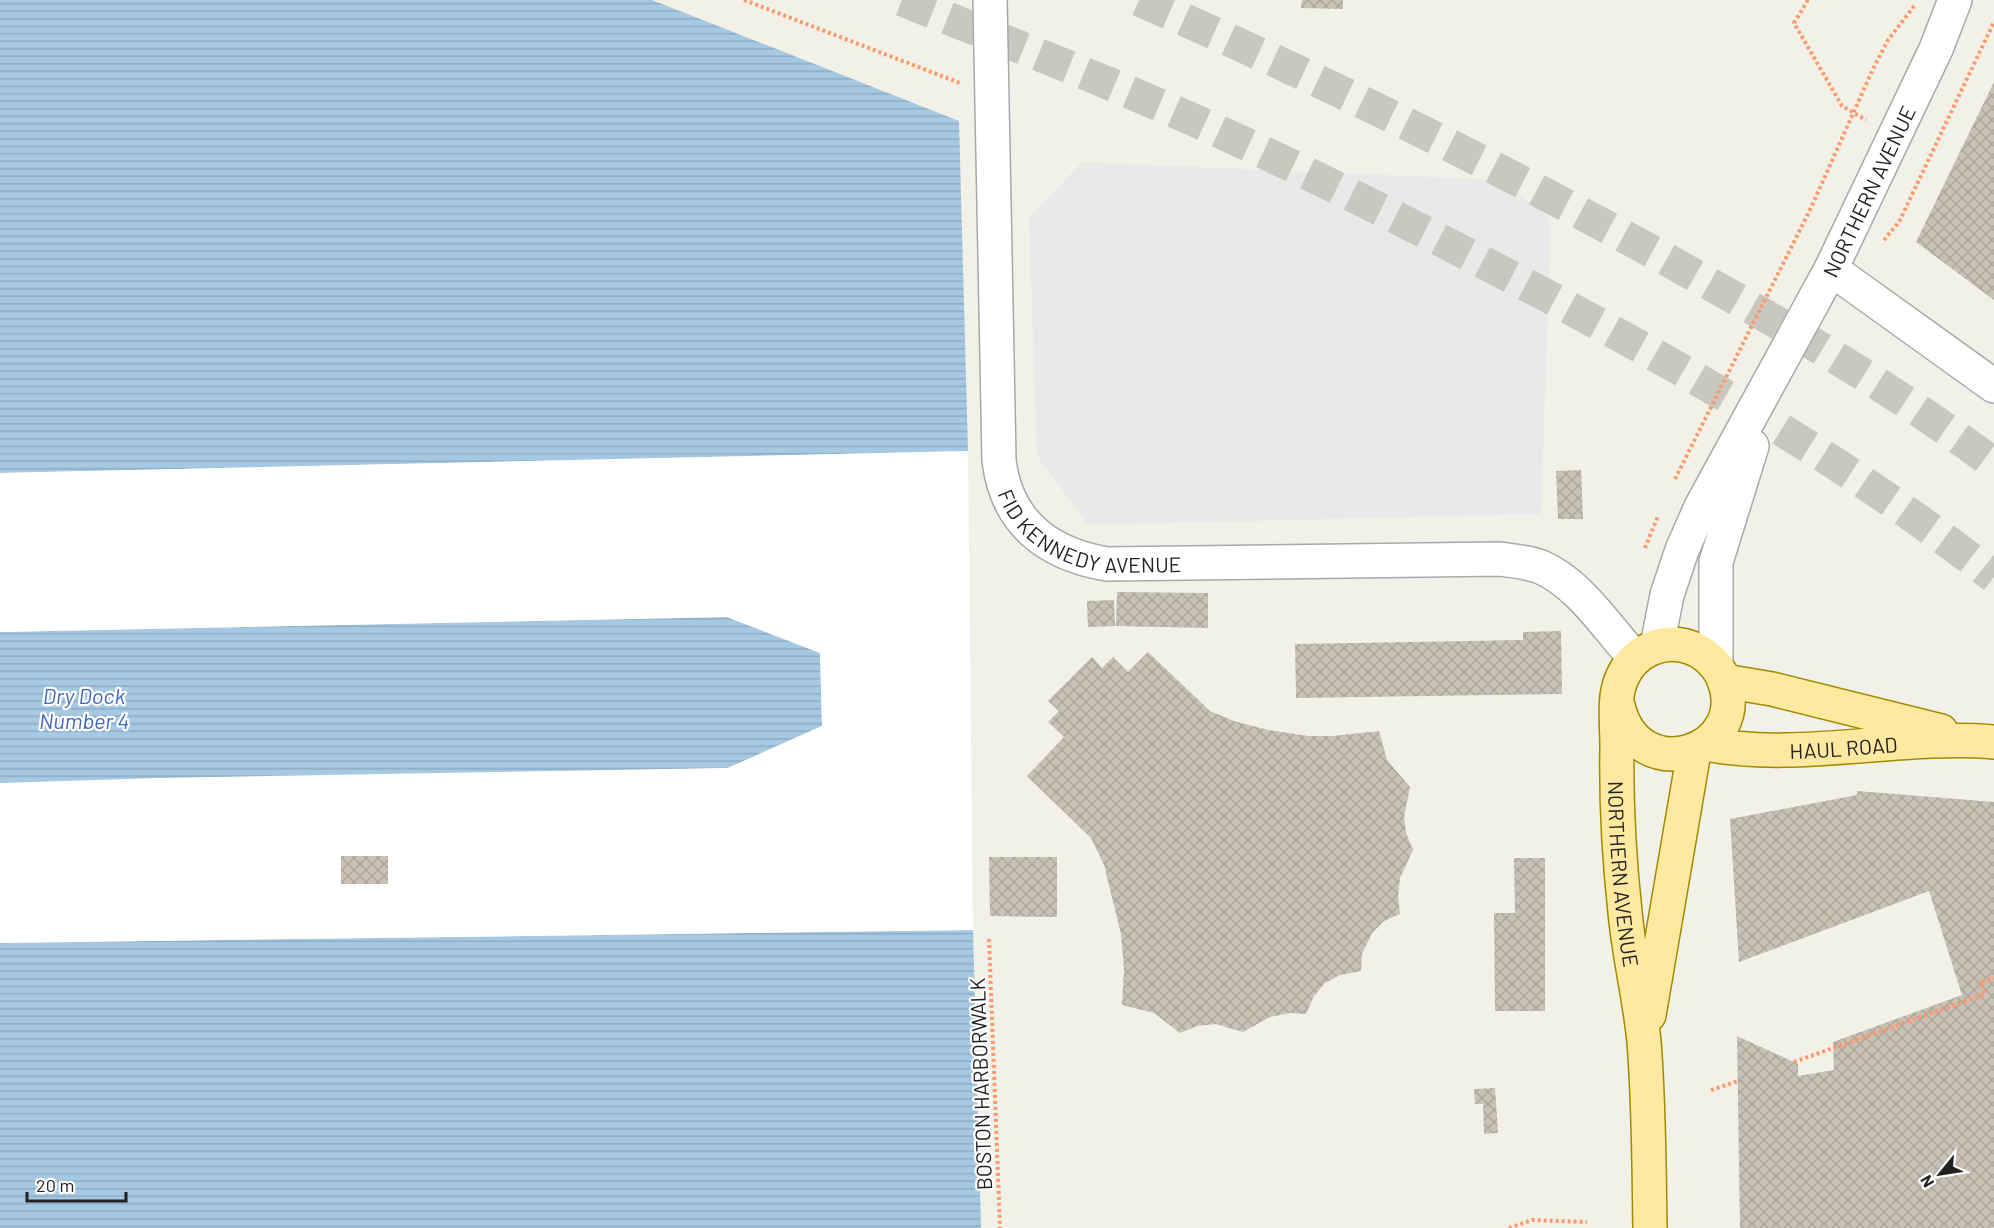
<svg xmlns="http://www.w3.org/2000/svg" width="1994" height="1228" viewBox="0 0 1994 1228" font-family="Barlow,sans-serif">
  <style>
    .parking { fill: #e9e9e9 }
    .water { fill: url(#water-rules) }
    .pier { fill: #fff }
    .building { fill: url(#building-cross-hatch) }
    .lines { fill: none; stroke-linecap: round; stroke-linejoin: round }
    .highway-tunnel { stroke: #c8c7c0; stroke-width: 33; stroke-dasharray: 33 16; stroke-linecap: butt }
    .minor-casing { stroke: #a8a8a8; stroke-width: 36 }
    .major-casing { stroke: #9f8b00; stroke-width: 36 }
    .path { stroke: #ff996c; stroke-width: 4; stroke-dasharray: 3 3; stroke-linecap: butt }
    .minor { stroke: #fff; stroke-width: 33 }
    .major { stroke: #ffe9a0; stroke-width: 33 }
    .labels { text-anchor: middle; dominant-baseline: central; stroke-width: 4.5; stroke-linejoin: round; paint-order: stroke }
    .street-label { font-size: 21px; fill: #212121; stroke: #fff }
    .water-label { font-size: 22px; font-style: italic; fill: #4467bb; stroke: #fff }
  </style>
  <defs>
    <pattern id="water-rules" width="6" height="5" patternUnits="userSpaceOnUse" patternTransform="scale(1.5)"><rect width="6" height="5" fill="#a5c8e3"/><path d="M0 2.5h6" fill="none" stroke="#8eacc2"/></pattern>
    <pattern id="building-cross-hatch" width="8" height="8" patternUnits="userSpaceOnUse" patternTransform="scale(1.5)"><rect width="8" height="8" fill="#c8c1b6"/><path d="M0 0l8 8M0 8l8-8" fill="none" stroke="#aca69c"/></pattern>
  </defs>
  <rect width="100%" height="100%" fill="#f2f1e8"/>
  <polygon class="parking" points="1082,162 1502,180 1551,219 1541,514 1088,525 1037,456 1029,217"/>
  <g class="water">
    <polygon points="0,0 652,0 959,121 968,451 0,473"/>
    <polygon points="727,617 820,653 822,726 728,768 0,786 0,632"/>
    <polygon points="973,930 981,1228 0,1228 0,943"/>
  </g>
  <polygon class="pier" points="968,451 973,930 0,943 0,783 159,778 728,768 822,726 820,653 727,617 0,632 0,473"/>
  <g class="building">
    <polygon points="1302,0 1343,0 1343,9 1301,8"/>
    <polygon points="1994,82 1994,300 1916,242"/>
    <polygon points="1581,470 1583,519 1558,519 1556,471"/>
    <polygon points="1117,592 1208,593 1208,628 1116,626"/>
    <polygon points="1114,600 1115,626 1088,627 1087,601"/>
    <polygon points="1561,631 1562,694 1296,698 1295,644 1523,640 1523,632"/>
    <polygon points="1148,652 1210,711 1234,721 1268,730 1308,736 1333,736 1379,731 1387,760 1410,787 1404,817 1406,833 1413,850 1400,878 1398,896 1400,914 1384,921 1372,933 1362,954 1361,971 1340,975 1325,983 1314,996 1306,1014 1290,1013 1270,1017 1243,1032 1216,1024 1197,1026 1180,1033 1154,1013 1122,1005 1124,969 1121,934 1104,865 1091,838 1027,776 1064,737 1048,722 1059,711 1048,701 1092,657 1102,668 1113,657 1128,672"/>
    <polygon points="1857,791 1994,802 1994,1228 1740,1228 1737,1036 1798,1064 1798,1076 1834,1070 1833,1042 1962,995 1929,891 1739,962 1730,819 1857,795"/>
    <rect x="341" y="856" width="47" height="28"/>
    <polygon points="989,857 1057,857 1057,917 990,916"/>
    <polygon points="1514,858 1545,858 1545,1011 1495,1011 1494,913 1515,913"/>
    <polygon points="1495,1088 1498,1133 1484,1134 1483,1104 1475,1104 1474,1089"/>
  </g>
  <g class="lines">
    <g class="highway-tunnel">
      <path d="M902,0C1000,39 1099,78 1196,121C1311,173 1424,231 1536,290C1695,375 1852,465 1994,577"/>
      <path d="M1139,0C1317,77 1491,163 1662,257C1776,321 1889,385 1994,464"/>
    </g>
    <g class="minor-casing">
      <g id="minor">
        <path id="s1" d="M990,0L999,460C1006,522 1047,554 1107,564L1500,559C1513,561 1528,562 1541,567C1580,584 1607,628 1635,658"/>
        <polyline points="1831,269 1994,386"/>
        <path id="s2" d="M1657,646L1667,595L1682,550L1701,507L1831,269L1936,49L1955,0"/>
        <polyline points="1716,666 1716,562 1752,446"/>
      </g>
    </g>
    <g class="major-casing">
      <g id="major">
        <polyline points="1724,681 1772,689 1941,731"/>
        <path id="s3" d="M1618,706C1638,790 1751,752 1724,680C1718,665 1705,652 1689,647C1662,638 1633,652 1622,678C1613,697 1617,724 1617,745C1616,801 1619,857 1625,912C1629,956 1640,999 1644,1042C1649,1103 1649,1167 1650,1228"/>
        <path id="s4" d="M1706,744C1796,762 1902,734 1994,742"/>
        <polyline points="1649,1015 1694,752"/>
      </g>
    </g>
    <g class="path">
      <polyline points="744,0 960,83"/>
      <polyline points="1808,0 1794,23 1842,106 1866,120"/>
      <polyline points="1884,240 1899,222 1994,22"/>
      <polyline points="1675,479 1809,212 1873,69 1888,40 1915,5"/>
      <polyline points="1645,548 1658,516"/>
      <polyline points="989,939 1000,1228"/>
      <polyline points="1794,1062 1985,994 1981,982 1994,978"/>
      <polyline points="1711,1090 1738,1081"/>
      <polyline points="1509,1228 1532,1220 1587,1222"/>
    </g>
    <use href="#minor" class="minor"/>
    <use href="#major" class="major"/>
  </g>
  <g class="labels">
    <g class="street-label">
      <text stroke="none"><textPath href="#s2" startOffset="504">NORTHERN AVENUE</textPath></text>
      <text stroke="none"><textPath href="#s1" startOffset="594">FID KENNEDY AVENUE</textPath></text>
      <text stroke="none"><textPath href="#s4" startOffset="138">HAUL ROAD</textPath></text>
      <text stroke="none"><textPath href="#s3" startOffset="513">NORTHERN AVENUE</textPath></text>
      <text transform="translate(980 1084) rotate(-92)">BOSTON HARBORWALK</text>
    </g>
    <g class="water-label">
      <text x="84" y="695">Dry Dock<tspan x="84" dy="25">Number 4</tspan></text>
    </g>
  </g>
  <g transform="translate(1940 1174) rotate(240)" stroke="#ffffff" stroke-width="4.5" paint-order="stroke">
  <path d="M0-4.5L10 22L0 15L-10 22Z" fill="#212121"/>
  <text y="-9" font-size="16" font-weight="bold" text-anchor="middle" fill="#212121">N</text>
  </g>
  <path d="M27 1192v9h99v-9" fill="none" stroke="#212121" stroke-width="3"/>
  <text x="36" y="1192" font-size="18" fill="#212121" stroke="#ffffff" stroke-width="4.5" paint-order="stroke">20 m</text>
</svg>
